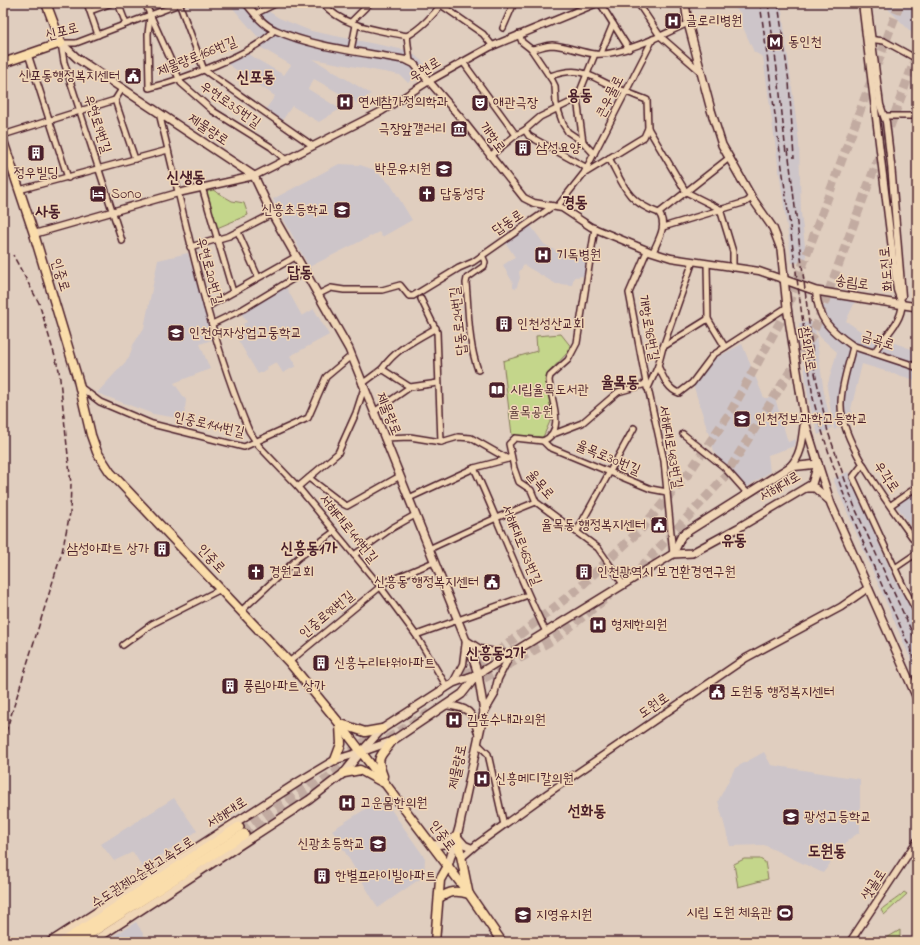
<svg xmlns="http://www.w3.org/2000/svg" width="920" height="945" viewBox="0 0 920 945" font-family="'Indie Flower','Poor Story',sans-serif">
  <style>
    .built { fill: #cdc5c9 }
    .green { fill: #c4d68b; stroke: #877a5b }
    .lines { fill: none; stroke-linecap: round; stroke-linejoin: round }
    .motorway-tunnel { stroke: #c2aba1; stroke-width: 9; stroke-dasharray: 9 4.5; stroke-linecap: butt }
    .minor-casing { stroke: #4a1f2b; stroke-width: 8 }
    .tertiary-casing { stroke: #4a1f2b; stroke-width: 9 }
    .secondary-casing { stroke: #4a1f2b; stroke-width: 10 }
    .primary-casing { stroke: #4a1f2b; stroke-width: 11 }
    .motorway-casing { stroke: #4a1f2b; stroke-width: 12 }
    .minor { stroke: #f0d6b7; stroke-width: 5 }
    .tertiary { stroke: #f0d6b7; stroke-width: 6 }
    .secondary { stroke: #f0d6b7; stroke-width: 7 }
    .primary { stroke: #faddab; stroke-width: 8 }
    .motorway { stroke: #faddab; stroke-width: 9 }
    .rail { stroke: #4a1f2b; stroke-width: 1.5; stroke-dasharray: 6 3; stroke-linecap: butt }
    .labels { text-anchor: middle; dominant-baseline: central; stroke-width: 3; stroke-linejoin: round; paint-order: stroke }
    .poi-label { font-size: 14px; fill: #4a1f2b; stroke: #f0d6b7; text-anchor: start }
    .street-label { font-size: 14px; fill: #4a1f2b; stroke: #f0d6b7 }
    .park-label { font-size: 14px; fill: #5c3a39; stroke: #f0d6b7 }
    .quarter-label { font-size: 16px; font-weight: bold; fill: #4a1f2b; stroke: #f0d6b7 }
  </style>
  <rect width="100%" height="100%" fill="#e0cebf"/>
  <filter id="ink" filterUnits="userSpaceOnUse"><feTurbulence type="fractalNoise" baseFrequency=".025" numOctaves="2"/><feDisplacementMap in="SourceGraphic" scale="8" xChannelSelector="R" yChannelSelector="G"/><feConvolveMatrix kernelMatrix="1 2 1 2 8 2 1 2 1" color-interpolation-filters="sRGB"/></filter>
  <g filter="url(#ink)">
    <g class="built">
      <polygon points="233,3 263,3 265,9 279,18 311,31 410,51 426,65 408,83 400,75 313,59 371,94 357,103 314,79 308,89 340,109 319,122 292,106 282,121 266,109 275,96 226,63 246,53 284,75 291,65 260,47 267,40 257,36 231,6"/>
      <polygon points="727,3 781,3 799,142 801,213 807,262 792,263 763,57 754,52 742,25 741,13"/>
      <polygon points="882,3 912,3 917,8 917,38"/>
      <polygon points="339,164 360,165 375,170 391,185 412,220 382,237 379,232 309,267 273,199"/>
      <polygon points="530,225 544,244 558,252 587,258 584,276 574,277 572,285 556,284 524,265 519,272 520,278 516,289 513,288 513,283 503,265 515,257 505,242"/>
      <polygon points="188,253 214,339 200,344 210,369 174,383 186,400 184,419 153,414 97,393 129,358 133,345 144,328 158,260"/>
      <polygon points="286,287 302,316 314,309 329,335 290,356 296,366 283,373 276,362 267,367 268,369 258,374 235,335 246,329 243,324 247,322 241,313"/>
      <polygon points="830,298 855,302 846,321 869,337 889,341 917,351 917,378 915,380 862,364 851,409 855,418 834,430 827,387 837,352 820,337 815,328 824,393 832,428 818,435 808,398 799,323 814,322 814,325 823,321 819,313"/>
      <polygon points="742,344 764,398 775,398 788,442 796,439 795,446 768,455 770,472 747,487 715,454 692,381 716,358"/>
      <polygon points="848,472 893,576 917,620 917,674 833,479"/>
      <polygon points="917,490 917,536 896,505"/>
      <polygon points="764,752 771,765 860,779 860,832 848,840 823,873 764,845 730,846 718,801 735,768"/>
      <polygon points="174,798 197,831 143,868 133,852 114,861 101,844"/>
      <polygon points="383,798 425,858 424,876 378,908 332,830"/>
      <polygon points="136,922 148,942 104,942"/>
    </g>
    <g class="green">
      <polygon points="213,190 232,201 244,203 248,215 217,228 206,192"/>
      <polygon points="561,334 572,348 550,371 545,380 553,415 543,437 512,435 503,361 537,351 536,336"/>
      <polygon points="744,859 760,859 765,862 768,879 738,887 734,864"/>
      <path d="M904,892L907,894L884,915L881,910C884,906 898,899 904,892Z"/>
      <polygon points="900,930 900,939 917,940 917,942 880,942"/>
    </g>
    <g class="lines">
      <g class="motorway-tunnel">
        <polyline points="631,578 724,478 812,336 917,54"/>
        <polyline points="453,683 490,658 579,588 641,529 688,474 731,411 785,313 900,3"/>
        <polyline points="472,685 556,638 609,596"/>
        <polyline points="376,746 433,710"/>
        <polyline points="340,759 377,733"/>
        <polyline points="239,827 313,777"/>
        <polyline points="244,834 355,759"/>
      </g>
      <g class="minor-casing">
        <g id="minor">
          <polyline points="87,3 98,35"/>
          <polyline points="118,3 126,24"/>
          <polyline points="145,3 181,83 213,111 271,147 287,161"/>
          <polyline points="179,3 204,70 313,146"/>
          <path d="M323,3C341,27 379,30 407,36"/>
          <polyline points="600,3 629,49"/>
          <polyline points="638,3 660,36 700,71"/>
          <polyline points="441,5 483,34 492,45"/>
          <polyline points="90,11 112,3"/>
          <polyline points="255,14 277,3"/>
          <path d="M150,17L148,34L149,88C177,81 258,53 274,30"/>
          <polyline points="351,22 370,3"/>
          <polyline points="503,28 514,3"/>
          <polyline points="519,34 522,42 531,49 552,80 555,86 556,104 563,124 568,132 583,142 594,154"/>
          <path d="M407,36C420,29 434,15 442,3"/>
          <polyline points="407,36 410,62"/>
          <polyline points="868,39 884,41 917,59"/>
          <path d="M531,49C538,49 545,45 552,45C567,46 580,52 594,54C619,57 665,34 688,23"/>
          <polyline points="351,50 356,25"/>
          <polyline points="601,53 613,24"/>
          <polyline points="28,54 68,178"/>
          <polyline points="463,62 516,135 525,130 540,117 577,99"/>
          <path d="M550,76C580,66 586,74 612,86C624,91 636,96 647,100L648,128L686,192"/>
          <polyline points="115,100 135,159"/>
          <path d="M159,113C186,220 206,329 249,431L259,446L298,487L379,585L416,635L447,687"/>
          <polyline points="884,116 917,116"/>
          <polyline points="914,116 917,106"/>
          <polyline points="525,130 529,136 587,168"/>
          <polyline points="3,135 115,100 122,89"/>
          <polyline points="583,142 577,99 595,54"/>
          <polyline points="490,156 516,135"/>
          <path d="M609,158C624,186 627,202 659,213"/>
          <polyline points="585,173 639,140 644,137 648,128"/>
          <polyline points="202,187 233,292"/>
          <polyline points="19,190 168,150"/>
          <polyline points="686,192 720,209 733,252 733,268"/>
          <polyline points="557,207 584,173 653,39"/>
          <polyline points="659,213 729,158"/>
          <polyline points="663,227 746,202 752,198"/>
          <path d="M595,228L577,343L568,360L550,376L549,380C550,398 567,431 543,441L515,438L509,444L514,468L519,482L531,490L536,502L598,548L623,584"/>
          <polyline points="238,232 258,277"/>
          <polyline points="122,241 64,62 61,43 76,43 182,3"/>
          <polyline points="190,247 229,236 272,214"/>
          <polyline points="647,251 629,293 647,388"/>
          <path d="M653,252C658,240 668,226 659,213"/>
          <polyline points="707,264 708,319 725,347"/>
          <polyline points="319,294 331,288 344,290 382,290 400,285 409,296 413,296 459,268 473,262 553,206"/>
          <polyline points="421,299 437,332 441,442"/>
          <polyline points="207,307 297,256"/>
          <polyline points="212,324 243,309 306,271"/>
          <path d="M853,346C849,364 841,385 841,403C839,442 894,511 917,544"/>
          <polyline points="663,347 708,319"/>
          <path d="M874,353C883,337 902,323 902,304"/>
          <path d="M658,366C663,376 667,389 679,393L692,383L713,355L787,307"/>
          <path d="M478,370C468,342 469,313 466,283L467,278L484,266L485,262L482,255"/>
          <polyline points="362,384 382,369"/>
          <polyline points="79,386 100,402 152,424 244,447 308,418 326,377 351,356"/>
          <path d="M410,387L382,369C396,349 415,340 436,328"/>
          <polyline points="374,412 410,387 438,383"/>
          <polyline points="683,434 724,467 748,494"/>
          <polyline points="551,435 582,423 618,392 646,384"/>
          <polyline points="384,438 410,437 441,442 458,437 471,438 508,459 511,456"/>
          <polyline points="543,441 549,447 651,489 667,492"/>
          <polyline points="863,464 853,477 904,588 917,612"/>
          <path d="M474,468C499,522 519,578 546,632"/>
          <polyline points="309,478 343,504 347,506 400,476"/>
          <polyline points="298,487 338,453 356,413 364,388"/>
          <polyline points="409,498 474,468 508,459"/>
          <polyline points="891,505 917,487"/>
          <polyline points="577,531 634,428"/>
          <polyline points="429,549 496,518 536,502"/>
          <polyline points="673,554 664,461 648,388 658,366 663,347 693,261"/>
          <polyline points="354,555 392,528 415,515"/>
          <polyline points="895,568 917,553"/>
          <polyline points="379,585 434,562"/>
          <polyline points="241,611 298,558 334,532"/>
          <polyline points="416,635 528,595"/>
          <polyline points="123,645 152,624 221,589"/>
          <polyline points="289,662 380,587"/>
          <polyline points="477,743 488,754 504,825"/>
        </g>
      </g>
      <g class="tertiary-casing">
        <g id="tertiary">
          <path d="M246,3C254,13 263,25 275,30C315,48 363,52 406,60L414,64L460,117L524,198L534,203L562,208L591,227L649,251L671,258L759,271L785,280"/>
          <polyline points="862,3 897,290 902,304"/>
          <polyline points="867,3 880,105 886,122 891,164 902,296"/>
          <polyline points="34,234 178,193 254,176 382,111 429,81 490,47 597,3"/>
          <path d="M816,291C818,320 830,330 853,346L917,367"/>
          <polyline points="453,683 463,664 466,640 480,649 510,655 498,679 494,695"/>
          <path d="M445,705C469,708 472,710 478,733"/>
          <polyline points="458,837 465,845 472,848"/>
          <polyline points="461,858 476,845 548,793 746,658 841,607 868,588"/>
          <polyline points="850,942 917,841"/>
        </g>
      </g>
      <g class="secondary-casing">
        <g id="secondary">
          <polyline points="685,3 688,23 711,110 722,145 752,198 773,228 781,249 787,307 805,422 818,464 831,504 917,698"/>
          <polyline points="61,43 78,59 254,176 272,214 349,349 471,653 478,674 484,712 459,828 448,866"/>
          <polyline points="785,280 816,291 917,307"/>
          <path d="M790,467C801,456 802,442 804,426"/>
          <polyline points="806,488 815,488 829,500"/>
          <polyline points="673,554 682,535 790,467 818,464"/>
          <polyline points="484,712 494,695"/>
          <polyline points="432,845 444,844 457,836"/>
          <polyline points="50,942 300,781 335,760 361,752 382,729 453,683 478,674 673,554 692,553 738,528 812,484 818,464"/>
          <polyline points="92,942 309,800 344,773 361,752 392,741 462,694 478,674"/>
        </g>
      </g>
      <g class="primary-casing">
        <g id="primary">
          <polyline points="3,63 61,43 46,3"/>
          <polyline points="3,141 34,234 78,380 91,435 97,452 110,472 289,662 340,724 469,894 502,942"/>
          <polyline points="341,724 365,732 382,729"/>
          <polyline points="335,760 341,744 340,724"/>
          <polyline points="344,773 360,770 382,782"/>
          <path d="M383,776C375,755 381,757 392,741"/>
          <polyline points="457,836 468,891"/>
          <path d="M439,898C450,891 456,890 469,894"/>
          <polyline points="435,942 440,880 448,866"/>
        </g>
      </g>
      <g class="motorway-casing">
        <g id="motorway">
          <polyline points="63,942 239,827"/>
          <polyline points="77,942 244,834"/>
        </g>
      </g>
      <use href="#minor" class="minor"/>
      <use href="#tertiary" class="tertiary"/>
      <use href="#secondary" class="secondary"/>
      <use href="#primary" class="primary"/>
      <use href="#motorway" class="motorway"/>
      <g class="rail">
        <path d="M760,3L813,398C836,491 879,577 917,664"/>
        <polyline points="768,3 779,84 786,154"/>
        <polyline points="778,3 789,82 794,158"/>
        <polyline points="788,149 815,373 828,432 855,508 917,643"/>
        <polyline points="3,741 62,552 70,513 71,484 59,370 39,303 13,255"/>
      </g>
    </g>
  </g>
  <defs>
    <g id="hospital-square" transform="scale(0.9)"><rect x="-9" y="-9" width="18" height="18" rx="4" fill="#4a1f2b" stroke="#f0d6b7"/><path d="M-5-5h3v3.5h4V-5h3V5h-3V1.5h-4V5h-3Z" fill="#fff"/></g>
    <g id="metro-square" transform="scale(0.9)"><rect x="-9" y="-9" width="18" height="18" rx="4" fill="#4a1f2b" stroke="#f0d6b7"/><path d="M-5.5 5V-5H-3L0 0L3-5H5.5V5H3V-.5L0 4L-3-.5V5Z" fill="#fff"/></g>
    <g id="civic-square" transform="scale(0.9)"><rect x="-9" y="-9" width="18" height="18" rx="4" fill="#4a1f2b" stroke="#f0d6b7"/><path d="M-.6-6.5H3V-4.5H.6V-3L4-1V1h2V6H-6V1h2V-1L-.6-3ZM-1.2 2.5V6h2.4V2.5Z" fill="#fff"/></g>
    <g id="theatre-square" transform="scale(0.9)"><rect x="-9" y="-9" width="18" height="18" rx="4" fill="#4a1f2b" stroke="#f0d6b7"/><path d="M-5-5.5Q0-4 5-5.5V0Q5 5 0 6Q-5 5-5 0ZM-3.3-2.5H-1v1.5H-3.3ZM1-2.5H3.3v1.5H1ZM-2.8 1Q0 5.5 2.8 1Z" fill="#fff"/></g>
    <g id="museum-square" transform="scale(0.9)"><rect x="-9" y="-9" width="18" height="18" rx="4" fill="#4a1f2b" stroke="#f0d6b7"/><path d="M0-6L6-3V-2H-6V-3ZM-5-1h2V3h-2ZM-1-1h2V3h-2ZM3-1h2V3H3ZM-6 4H6V6H-6Z" fill="#fff"/></g>
    <g id="building-square" transform="scale(0.9)"><rect x="-9" y="-9" width="18" height="18" rx="4" fill="#4a1f2b" stroke="#f0d6b7"/><path d="M-4-6H4V6H1V3H-1V6H-4ZM-2.5-4.3h1.7v1.8h-1.7ZM.8-4.3h1.7v1.8H.8ZM-2.5-1h1.7V.8h-1.7ZM.8-1h1.7V.8H.8Z" fill="#fff"/></g>
    <g id="school-square" transform="scale(0.9)"><rect x="-9" y="-9" width="18" height="18" rx="4" fill="#4a1f2b" stroke="#f0d6b7"/><path d="M0-5L7-2L0 1L-7-2ZM-4 1L0 2.5L4 1V4Q0 6-4 4Z" fill="#fff"/></g>
    <g id="hotel-square" transform="scale(0.9)"><rect x="-9" y="-9" width="18" height="18" rx="4" fill="#4a1f2b" stroke="#f0d6b7"/><path d="M-6-4.5h1.5V1H6V5H4.5V3h-9V5H-6ZM-4 0a1.8 1.8 0 1 1 3.6 0ZM.5 0V-2.5h3Q6-2.5 6 0Z" fill="#fff"/></g>
    <g id="church-square" transform="scale(0.9)"><rect x="-9" y="-9" width="18" height="18" rx="4" fill="#4a1f2b" stroke="#f0d6b7"/><path d="M-1.2-6h2.4v3.5h3.3v2.4h-3.3V6h-2.4V-.1h-3.3v-2.4h3.3Z" fill="#fff"/></g>
    <g id="library-square" transform="scale(0.9)"><rect x="-9" y="-9" width="18" height="18" rx="4" fill="#4a1f2b" stroke="#f0d6b7"/><path d="M-6-4Q-3-5.5-.7-3.5V5Q-3 3-6 4ZM6-4Q3-5.5 .7-3.5V5Q3 3 6 4Z" fill="#fff"/></g>
    <g id="stadium-square" transform="scale(0.9)"><rect x="-9" y="-9" width="18" height="18" rx="4" fill="#4a1f2b" stroke="#f0d6b7"/><path d="M0-5a6.5 5 0 1 0 0 10a6.5 5 0 1 0 0-10ZM-3.5-1.8h7v3.6h-7Z" fill="#fff"/></g>
  </defs>
  <g fill-rule="evenodd">
    <use href="#hospital-square" x="673" y="21"/>
    <use href="#metro-square" x="775" y="42"/>
    <use href="#civic-square" x="133" y="76"/>
    <use href="#hospital-square" x="345" y="102"/>
    <use href="#theatre-square" x="480" y="103"/>
    <use href="#museum-square" x="459" y="129"/>
    <use href="#building-square" x="523" y="148"/>
    <use href="#building-square" x="36" y="153"/>
    <use href="#school-square" x="444" y="169"/>
    <use href="#hotel-square" x="98" y="194"/>
    <use href="#church-square" x="427" y="194"/>
    <use href="#school-square" x="342" y="210"/>
    <use href="#hospital-square" x="543" y="255"/>
    <use href="#building-square" x="504" y="324"/>
    <use href="#school-square" x="176" y="333"/>
    <use href="#library-square" x="497" y="390"/>
    <use href="#school-square" x="742" y="419"/>
    <use href="#civic-square" x="659" y="525"/>
    <use href="#building-square" x="162" y="549"/>
    <use href="#church-square" x="256" y="572"/>
    <use href="#building-square" x="584" y="572"/>
    <use href="#civic-square" x="492" y="582"/>
    <use href="#hospital-square" x="598" y="625"/>
    <use href="#building-square" x="321" y="663"/>
    <use href="#building-square" x="230" y="686"/>
    <use href="#civic-square" x="717" y="692"/>
    <use href="#hospital-square" x="454" y="720"/>
    <use href="#hospital-square" x="482" y="779"/>
    <use href="#hospital-square" x="347" y="803"/>
    <use href="#school-square" x="791" y="817"/>
    <use href="#school-square" x="378" y="844"/>
    <use href="#building-square" x="322" y="876"/>
    <use href="#stadium-square" x="785" y="913"/>
    <use href="#school-square" x="523" y="915"/>
  </g>
  <g class="labels">
    <g class="poi-label">
      <text x="686" y="21">글로리병원</text>
      <text x="788" y="42">동인천</text>
      <text x="120" y="76" text-anchor="end">신포동행정복지센터</text>
      <text x="358" y="102">연세참가정의학과</text>
      <text x="493" y="103">애관극장</text>
      <text x="446" y="129" text-anchor="end">극장앞갤러리</text>
      <text x="536" y="148">삼성요양</text>
      <text x="431" y="169" text-anchor="end">박문유치원</text>
      <text x="36" y="173" text-anchor="middle">정우빌딩</text>
      <text x="111" y="194">Sono</text>
      <text x="440" y="194">답동성당</text>
      <text x="329" y="210" text-anchor="end">신흥초등학교</text>
      <text x="556" y="255">기독병원</text>
      <text x="517" y="324">인천성산교회</text>
      <text x="189" y="333">인천여자상업고둥학교</text>
      <text x="510" y="390">시립율목도서관</text>
      <text x="755" y="419">인천정보과학고등학교</text>
      <text x="646" y="525" text-anchor="end">율목동 행정복지센터</text>
      <text x="149" y="549" text-anchor="end">삼성아파트 상가</text>
      <text x="269" y="572">경원교회</text>
      <text x="597" y="572">인천광역시 보건환경연구원</text>
      <text x="479" y="582" text-anchor="end">신흥동 행정복지센터</text>
      <text x="611" y="625">형제한의원</text>
      <text x="334" y="663">신흥누리타워아파트</text>
      <text x="243" y="686">풍림아파트 상가</text>
      <text x="730" y="692">도원동 행정복지센터</text>
      <text x="467" y="720">김훈수내과의원</text>
      <text x="495" y="779">신흥메디칼의원</text>
      <text x="360" y="803">고운몸한의원</text>
      <text x="804" y="817">광성고등학교</text>
      <text x="365" y="844" text-anchor="end">신광초등학교</text>
      <text x="335" y="876">한별프라이빌아파트</text>
      <text x="772" y="913" text-anchor="end">시립 도원 체육관</text>
      <text x="536" y="915">지영유치원</text>
    </g>
    <g class="street-label">
      <text transform="translate(62 32) rotate(-14)">신포로</text>
      <text transform="translate(197 57) rotate(-22)">제물량로166번길</text>
      <text transform="translate(425 70) rotate(-31)">우현로</text>
      <text transform="translate(610 97) rotate(-63)">큰우물로</text>
      <text transform="translate(230 105) rotate(35)">우현로35번길</text>
      <text transform="translate(97 124) rotate(72)">우현로9번길</text>
      <text transform="translate(208 130) rotate(34)">제물량로</text>
      <text transform="translate(492 138) rotate(53)">개항로</text>
      <text transform="translate(508 223) rotate(-34)">답동로</text>
      <text transform="translate(887 269) rotate(-95)">화도진로</text>
      <text transform="translate(209 271) rotate(75)">우현로20번길</text>
      <text transform="translate(60 275) rotate(73)">인중로</text>
      <text transform="translate(852 283) rotate(8)">송림로</text>
      <text transform="translate(459 321) rotate(-96)">답동로24번길</text>
      <text transform="translate(648 328) rotate(80)">개항로96번길</text>
      <text transform="translate(878 341) rotate(18)">금곡로</text>
      <text transform="translate(807 349) rotate(81)">참외전로</text>
      <text transform="translate(388 414) rotate(68)">제물량로</text>
      <text transform="translate(209 425) rotate(13)">인중로144번길</text>
      <text transform="translate(670 447) rotate(80)">서해대로483번길</text>
      <text transform="translate(608 458) rotate(23)">율목로30번길</text>
      <text transform="translate(886 477) rotate(56)">우각로</text>
      <text transform="translate(540 485) rotate(49)">율목로</text>
      <text transform="translate(780 487) rotate(-31)">서해대로</text>
      <text transform="translate(348 529) rotate(51)">서해대로449번길</text>
      <text transform="translate(521 545) rotate(68)">서해대로463번길</text>
      <text transform="translate(211 559) rotate(47)">인중로</text>
      <text transform="translate(327 615) rotate(-39)">인중로98번길</text>
      <text transform="translate(654 706) rotate(-35)">도원로</text>
      <text transform="translate(458 767) rotate(-78)">제물량로</text>
      <text transform="translate(227 813) rotate(-33)">서해대로</text>
      <text transform="translate(442 836) rotate(53)">인중로</text>
      <text transform="translate(143 873) rotate(-33)">수도권제2순환고속도로</text>
      <text transform="translate(874 885) rotate(-57)">샛골로</text>
    </g>
    <g class="park-label">
      <text x="531" y="412">율목공원</text>
    </g>
    <g class="quarter-label">
      <text x="256" y="78">신포동</text>
      <text x="580" y="96">용동</text>
      <text x="186" y="178">신생동</text>
      <text x="575" y="203">경동</text>
      <text x="48" y="212">사동</text>
      <text x="300" y="273">답동</text>
      <text x="620" y="383">율목동</text>
      <text x="734" y="541">유동</text>
      <text x="309" y="549">신흥동1가</text>
      <text x="496" y="654">신흥동2가</text>
      <text x="587" y="812">선화동</text>
      <text x="827" y="852">도원동</text>
    </g>
  </g>
  <rect width="920" height="945" fill="none" stroke="#f0d6b7" stroke-width="16"/>
  <rect x="8" y="8" width="904" height="929" fill="none" stroke="#4a1f2b" stroke-width="1.5" filter="url(#ink)"/>
</svg>
